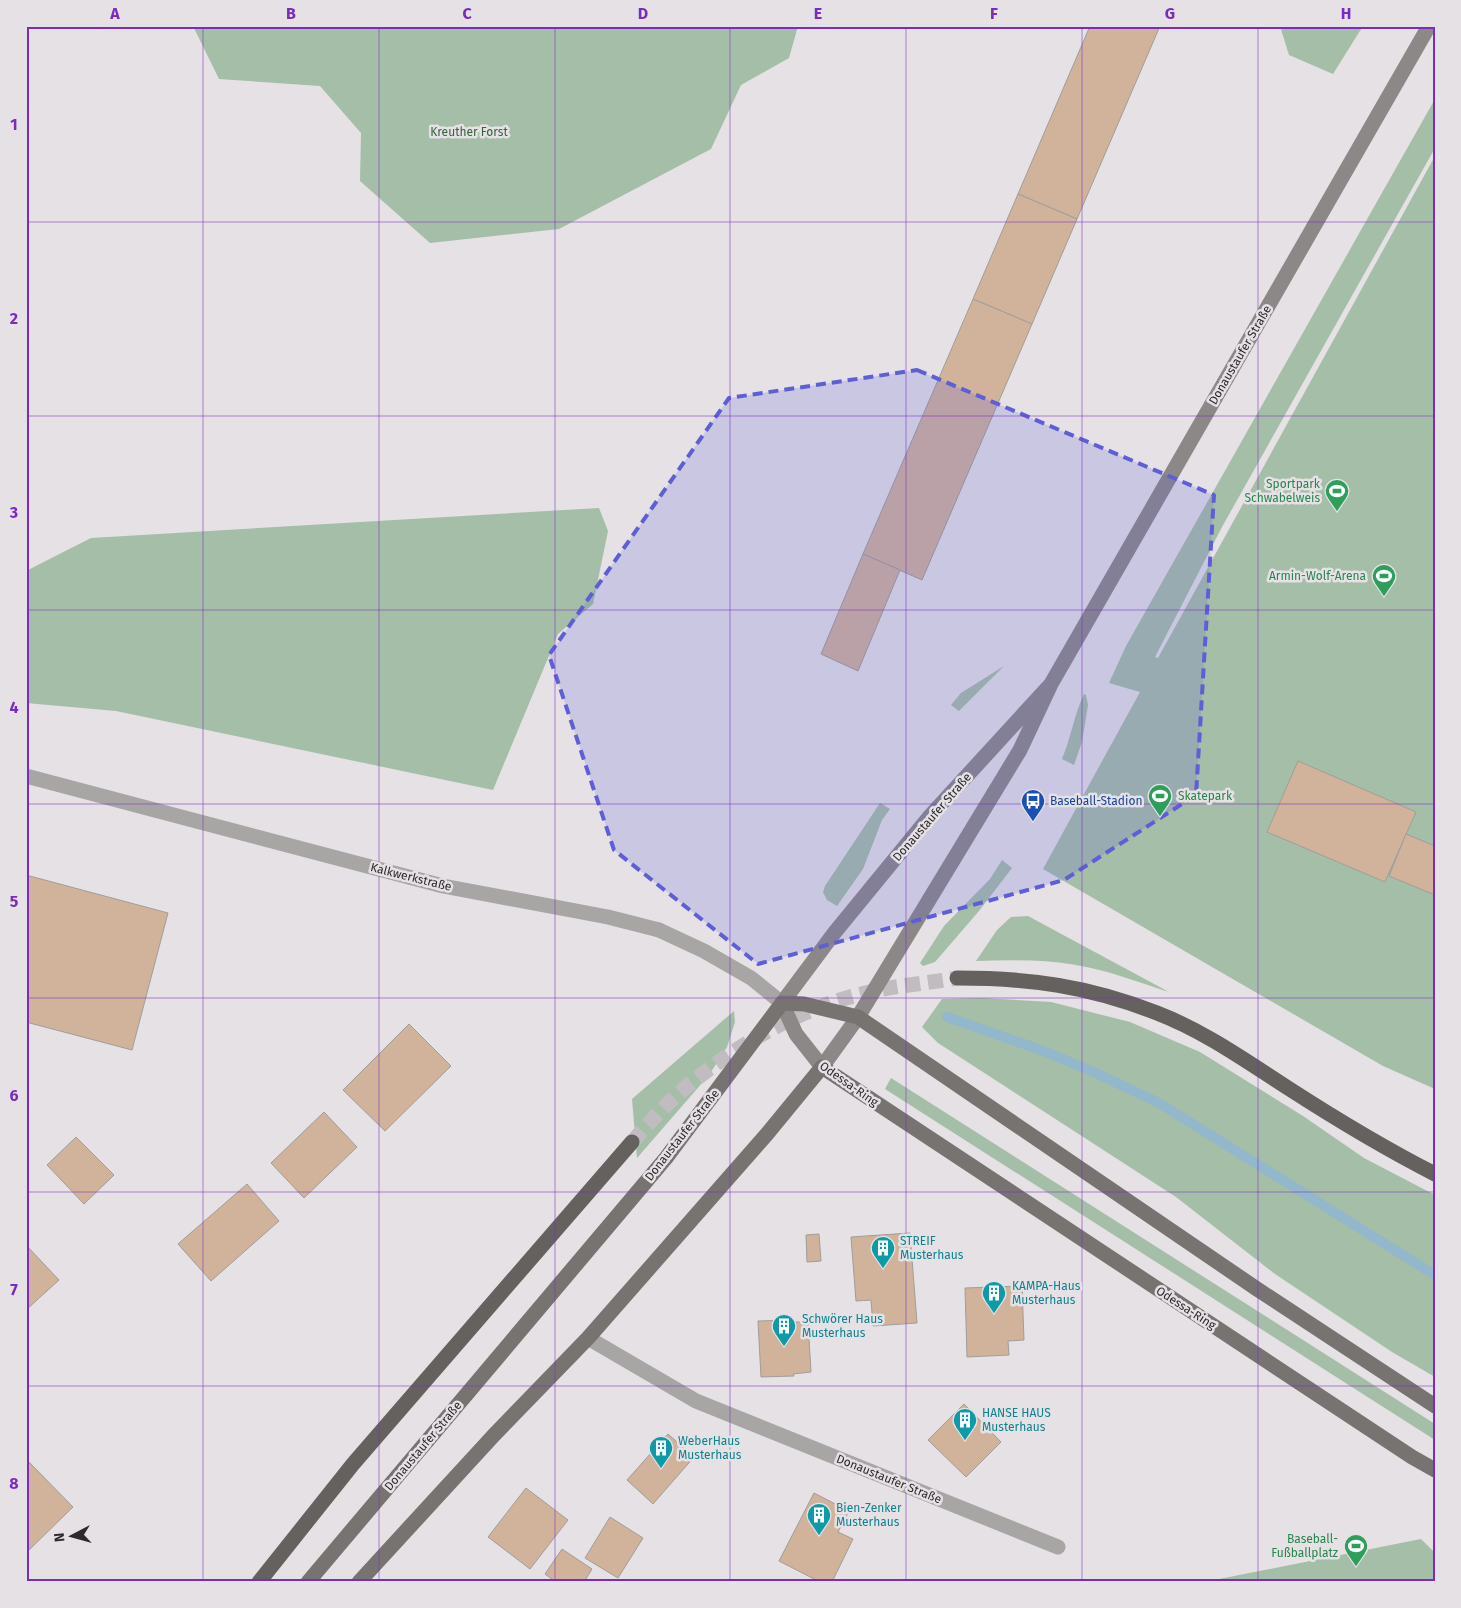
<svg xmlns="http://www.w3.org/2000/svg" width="1461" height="1608" viewBox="0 0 1461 1608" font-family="'Fira Sans',sans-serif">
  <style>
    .green { fill: #a5bea7 }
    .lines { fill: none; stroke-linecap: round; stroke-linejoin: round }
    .stream { stroke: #93b7cb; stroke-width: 10 }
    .building { fill: #d1b29b; stroke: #a19d9a }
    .highway-tunnel { stroke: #c0bcc0; stroke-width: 15; stroke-dasharray: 15 8; stroke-linecap: butt }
    .lane { stroke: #a8a6a5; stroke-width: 15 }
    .street { stroke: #a8a6a5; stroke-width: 15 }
    .secondary { stroke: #8b8887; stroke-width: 15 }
    .primary { stroke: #767371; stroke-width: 15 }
    .highway { stroke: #65615f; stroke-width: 15 }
    .marked { fill: #5e5ed6; fill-opacity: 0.2; stroke: #5e5ed6; stroke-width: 4; stroke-dasharray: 10 6; stroke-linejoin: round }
    .grid { fill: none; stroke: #7b2cbf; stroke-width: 1; stroke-opacity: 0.55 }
    .labels { text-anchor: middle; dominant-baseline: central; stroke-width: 5; stroke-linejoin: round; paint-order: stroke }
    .park-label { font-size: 12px; fill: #36623c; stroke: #e5e1e5 }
    .street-label { font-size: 12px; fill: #2c2a2c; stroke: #e5e1e5 }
    .leisure-label { font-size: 12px; fill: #27864d; stroke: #e5e1e5; text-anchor: end }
    .transit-label { font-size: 12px; fill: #164399; stroke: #e5e1e5; text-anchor: start }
    .culture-label { font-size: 12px; fill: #0d838f; stroke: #e5e1e5; text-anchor: start }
    .neatline { fill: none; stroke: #7b2cbf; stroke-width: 2 }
    .grid-label { font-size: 16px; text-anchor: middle; font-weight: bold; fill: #7b2cbf }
  </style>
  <rect width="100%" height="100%" fill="#e5e1e5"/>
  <g class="green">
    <polygon points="193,26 798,26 789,58 741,85 711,149 559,229 430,243 360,181 361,133 320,86 219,79"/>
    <polygon points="1280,26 1363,26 1333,74 1289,55"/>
    <polygon points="1435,99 1435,148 1222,527 1155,657 1158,658 1435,156 1435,1089 1383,1066 1043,869 1140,692 1109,683 1126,646"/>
    <polygon points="599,508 608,531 593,604 558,634 493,790 116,711 26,703 26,571 91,538"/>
    <polygon points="1004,666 959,711 951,705 961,693"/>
    <path d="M1084,694L1086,695L1088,705L1082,742L1074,765L1062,759C1071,738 1074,715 1084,694Z"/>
    <polygon points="880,803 890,809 882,820 863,869 837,906 827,900 823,892 825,886"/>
    <polygon points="1002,860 1012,868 979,911 935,962 923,966 920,963 944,926 990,879"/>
    <path d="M1028,916L1169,992C1138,982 1107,970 1076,965C1042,959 1009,960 976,961L997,930L1011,917Z"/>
    <polygon points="982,998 1051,1002 1130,1022 1200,1052 1303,1116 1364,1158 1435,1195 1435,1377 1392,1352 1275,1274 1176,1197 938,1043 922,1027 942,999"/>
    <polygon points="734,1011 735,1022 727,1047 709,1075 637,1158 632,1099"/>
    <polygon points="891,1078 1435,1424 1435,1440 885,1089"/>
    <polygon points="1421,1539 1435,1553 1435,1582 1204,1582"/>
  </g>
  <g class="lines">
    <polyline class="stream" points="947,1017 1041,1050 1096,1073 1159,1103 1435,1275"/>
  </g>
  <g class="building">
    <polygon points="1090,26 1160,26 1077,219 1018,194"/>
    <polygon points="1018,194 1077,219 1032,324 973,299"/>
    <polygon points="973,299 1032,324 922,580 863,554"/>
    <polygon points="863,554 900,570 858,671 821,654"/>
    <polygon points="1298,761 1416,812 1385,882 1267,832"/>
    <polygon points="1406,834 1435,846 1435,895 1389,876"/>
    <polygon points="26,875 168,913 132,1050 26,1022"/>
    <polygon points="409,1024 451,1066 385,1131 343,1090"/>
    <polygon points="324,1112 357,1147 304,1198 271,1163"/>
    <polygon points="76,1137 114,1175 84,1204 47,1165"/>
    <polygon points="247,1184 279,1221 211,1281 178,1244"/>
    <polygon points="910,1233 917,1323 873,1326 871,1300 856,1301 851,1237"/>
    <polygon points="819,1234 821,1261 807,1262 806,1235"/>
    <polygon points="26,1245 59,1280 26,1310"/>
    <polygon points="1022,1286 1024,1340 1008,1341 1009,1355 967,1357 965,1288"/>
    <polygon points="791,1320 791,1322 808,1322 811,1372 793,1374 794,1376 761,1377 758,1321"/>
    <polygon points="964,1404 1001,1442 966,1477 928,1440"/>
    <polygon points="668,1434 694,1457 653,1504 627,1480"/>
    <polygon points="26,1459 73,1507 26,1553"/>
    <polygon points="526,1488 568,1520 530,1569 488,1537"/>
    <polygon points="814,1493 849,1511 838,1532 853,1539 832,1582 820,1582 779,1561"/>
    <polygon points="610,1517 643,1538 618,1578 585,1558"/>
    <polygon points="562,1549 592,1569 584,1582 556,1582 545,1574"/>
  </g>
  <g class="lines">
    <path class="highway-tunnel" d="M632,1142C651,1121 669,1100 691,1083C744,1040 807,1005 874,991C901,985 929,983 957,978"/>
    <polyline class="lane" points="26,776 443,886 608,917 659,930"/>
    <g class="street">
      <polyline points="659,930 704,951 751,978 782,1003"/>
      <polyline points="588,1338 696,1401 1058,1547"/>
    </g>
    <polyline class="secondary" points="1051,684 930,816 835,932 782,1003 796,1034 822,1067 858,1017 1020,750 1051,684 1429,26"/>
    <g class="primary">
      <polyline points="308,1582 666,1158 782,1003 804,1004 858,1017 1257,1289 1435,1406"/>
      <polyline points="359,1582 494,1435 588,1338 767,1134 822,1067 1412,1457 1435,1470"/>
    </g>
    <g class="highway">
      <path d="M957,978C1030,978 1088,986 1157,1013C1204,1031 1246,1061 1288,1088C1336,1119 1384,1148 1435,1174"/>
      <polyline points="259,1582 353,1464 632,1142"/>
    </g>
  </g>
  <path class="marked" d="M917,370L1214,495L1196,795L1064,880L758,964L614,850L549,655L729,398Z"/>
  <path class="grid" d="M203,26V1582M379,26V1582M555,26V1582M730,26V1582M906,26V1582M1082,26V1582M1258,26V1582M26,222H1435M26,416H1435M26,610H1435M26,804H1435M26,998H1435M26,1192H1435M26,1386H1435"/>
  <defs>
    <g id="stadium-pin" transform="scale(1.25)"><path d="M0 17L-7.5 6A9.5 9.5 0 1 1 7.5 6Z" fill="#2e9e5b" stroke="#e5e1e5"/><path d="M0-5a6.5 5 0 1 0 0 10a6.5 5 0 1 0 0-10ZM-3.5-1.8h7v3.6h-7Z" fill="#fff"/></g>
    <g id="bus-pin" transform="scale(1.25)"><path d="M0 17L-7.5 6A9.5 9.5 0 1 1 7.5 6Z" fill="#1a4fb4" stroke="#e5e1e5"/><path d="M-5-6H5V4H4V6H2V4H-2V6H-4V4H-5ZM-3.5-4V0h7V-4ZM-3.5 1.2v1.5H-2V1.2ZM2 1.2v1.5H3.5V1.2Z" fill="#fff"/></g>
    <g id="building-pin" transform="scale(1.25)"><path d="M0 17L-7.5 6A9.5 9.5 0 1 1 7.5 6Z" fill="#0f9aa8" stroke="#e5e1e5"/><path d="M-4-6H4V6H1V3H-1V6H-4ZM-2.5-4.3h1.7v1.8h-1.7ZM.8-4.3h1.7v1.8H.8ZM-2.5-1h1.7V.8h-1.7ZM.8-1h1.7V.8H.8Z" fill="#fff"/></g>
  </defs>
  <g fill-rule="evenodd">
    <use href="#stadium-pin" x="1337" y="491"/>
    <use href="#stadium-pin" x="1384" y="576"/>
    <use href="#stadium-pin" x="1160" y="796"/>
    <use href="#bus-pin" x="1033" y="801"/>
    <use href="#building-pin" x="883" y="1248"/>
    <use href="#building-pin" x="994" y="1293"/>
    <use href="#building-pin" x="784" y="1326"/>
    <use href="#building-pin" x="965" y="1420"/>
    <use href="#building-pin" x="661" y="1448"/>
    <use href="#building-pin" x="819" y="1515"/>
    <use href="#stadium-pin" x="1356" y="1546"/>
  </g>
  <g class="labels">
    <g class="park-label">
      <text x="469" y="132">Kreuther Forst</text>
    </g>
    <g class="street-label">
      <text transform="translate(1240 355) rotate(-60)">Donaustaufer Straße</text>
      <text transform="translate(932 817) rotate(-49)">Donaustaufer Straße</text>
      <text transform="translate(411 877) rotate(14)">Kalkwerkstraße</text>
      <text transform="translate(849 1084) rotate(35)">Odessa-Ring</text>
      <text transform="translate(682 1135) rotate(-52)">Donaustaufer Straße</text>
      <text transform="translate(1186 1308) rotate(33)">Odessa-Ring</text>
      <text transform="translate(423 1446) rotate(-50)">Donaustaufer Straße</text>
      <text transform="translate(889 1479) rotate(22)">Donaustaufer Straße</text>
    </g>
    <g class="leisure-label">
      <text x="1320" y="484">Sportpark<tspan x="1320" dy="14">Schwabelweis</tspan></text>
      <text x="1366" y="576">Armin-Wolf-Arena</text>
      <text x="1178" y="796" text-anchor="start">Skatepark</text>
      <text x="1338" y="1539">Baseball-<tspan x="1338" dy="14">Fußballplatz</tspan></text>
    </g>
    <g class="transit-label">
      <text x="1050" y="801">Baseball-Stadion</text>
    </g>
    <g class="culture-label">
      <text x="900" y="1241">STREIF<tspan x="900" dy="14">Musterhaus</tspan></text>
      <text x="1012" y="1286">KAMPA-Haus<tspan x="1012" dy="14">Musterhaus</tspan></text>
      <text x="802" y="1319">Schwörer Haus<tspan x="802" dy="14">Musterhaus</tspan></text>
      <text x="982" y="1413">HANSE HAUS<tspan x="982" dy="14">Musterhaus</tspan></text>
      <text x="678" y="1441">WeberHaus<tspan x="678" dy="14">Musterhaus</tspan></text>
      <text x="836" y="1508">Bien-Zenker<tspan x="836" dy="14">Musterhaus</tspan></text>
    </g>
  </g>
  <rect width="1461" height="1608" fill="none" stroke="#e5e1e5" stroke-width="55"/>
  <g transform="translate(72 1536) rotate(264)" stroke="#e5e1e5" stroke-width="4" paint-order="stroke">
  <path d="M0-4L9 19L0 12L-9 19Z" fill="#2c2a2c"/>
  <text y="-8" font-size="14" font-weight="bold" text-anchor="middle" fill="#2c2a2c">N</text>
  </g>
  <rect x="28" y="28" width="1406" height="1552" class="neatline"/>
  <g class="grid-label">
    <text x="115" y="19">A</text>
    <text x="291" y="19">B</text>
    <text x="467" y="19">C</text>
    <text x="643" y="19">D</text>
    <text x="818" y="19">E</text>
    <text x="994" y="19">F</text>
    <text x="1170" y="19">G</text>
    <text x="1346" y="19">H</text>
    <text x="14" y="130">1</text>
    <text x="14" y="324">2</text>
    <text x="14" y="518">3</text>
    <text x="14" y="713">4</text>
    <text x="14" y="907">5</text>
    <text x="14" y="1101">6</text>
    <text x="14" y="1295">7</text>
    <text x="14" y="1489">8</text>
  </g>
</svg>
